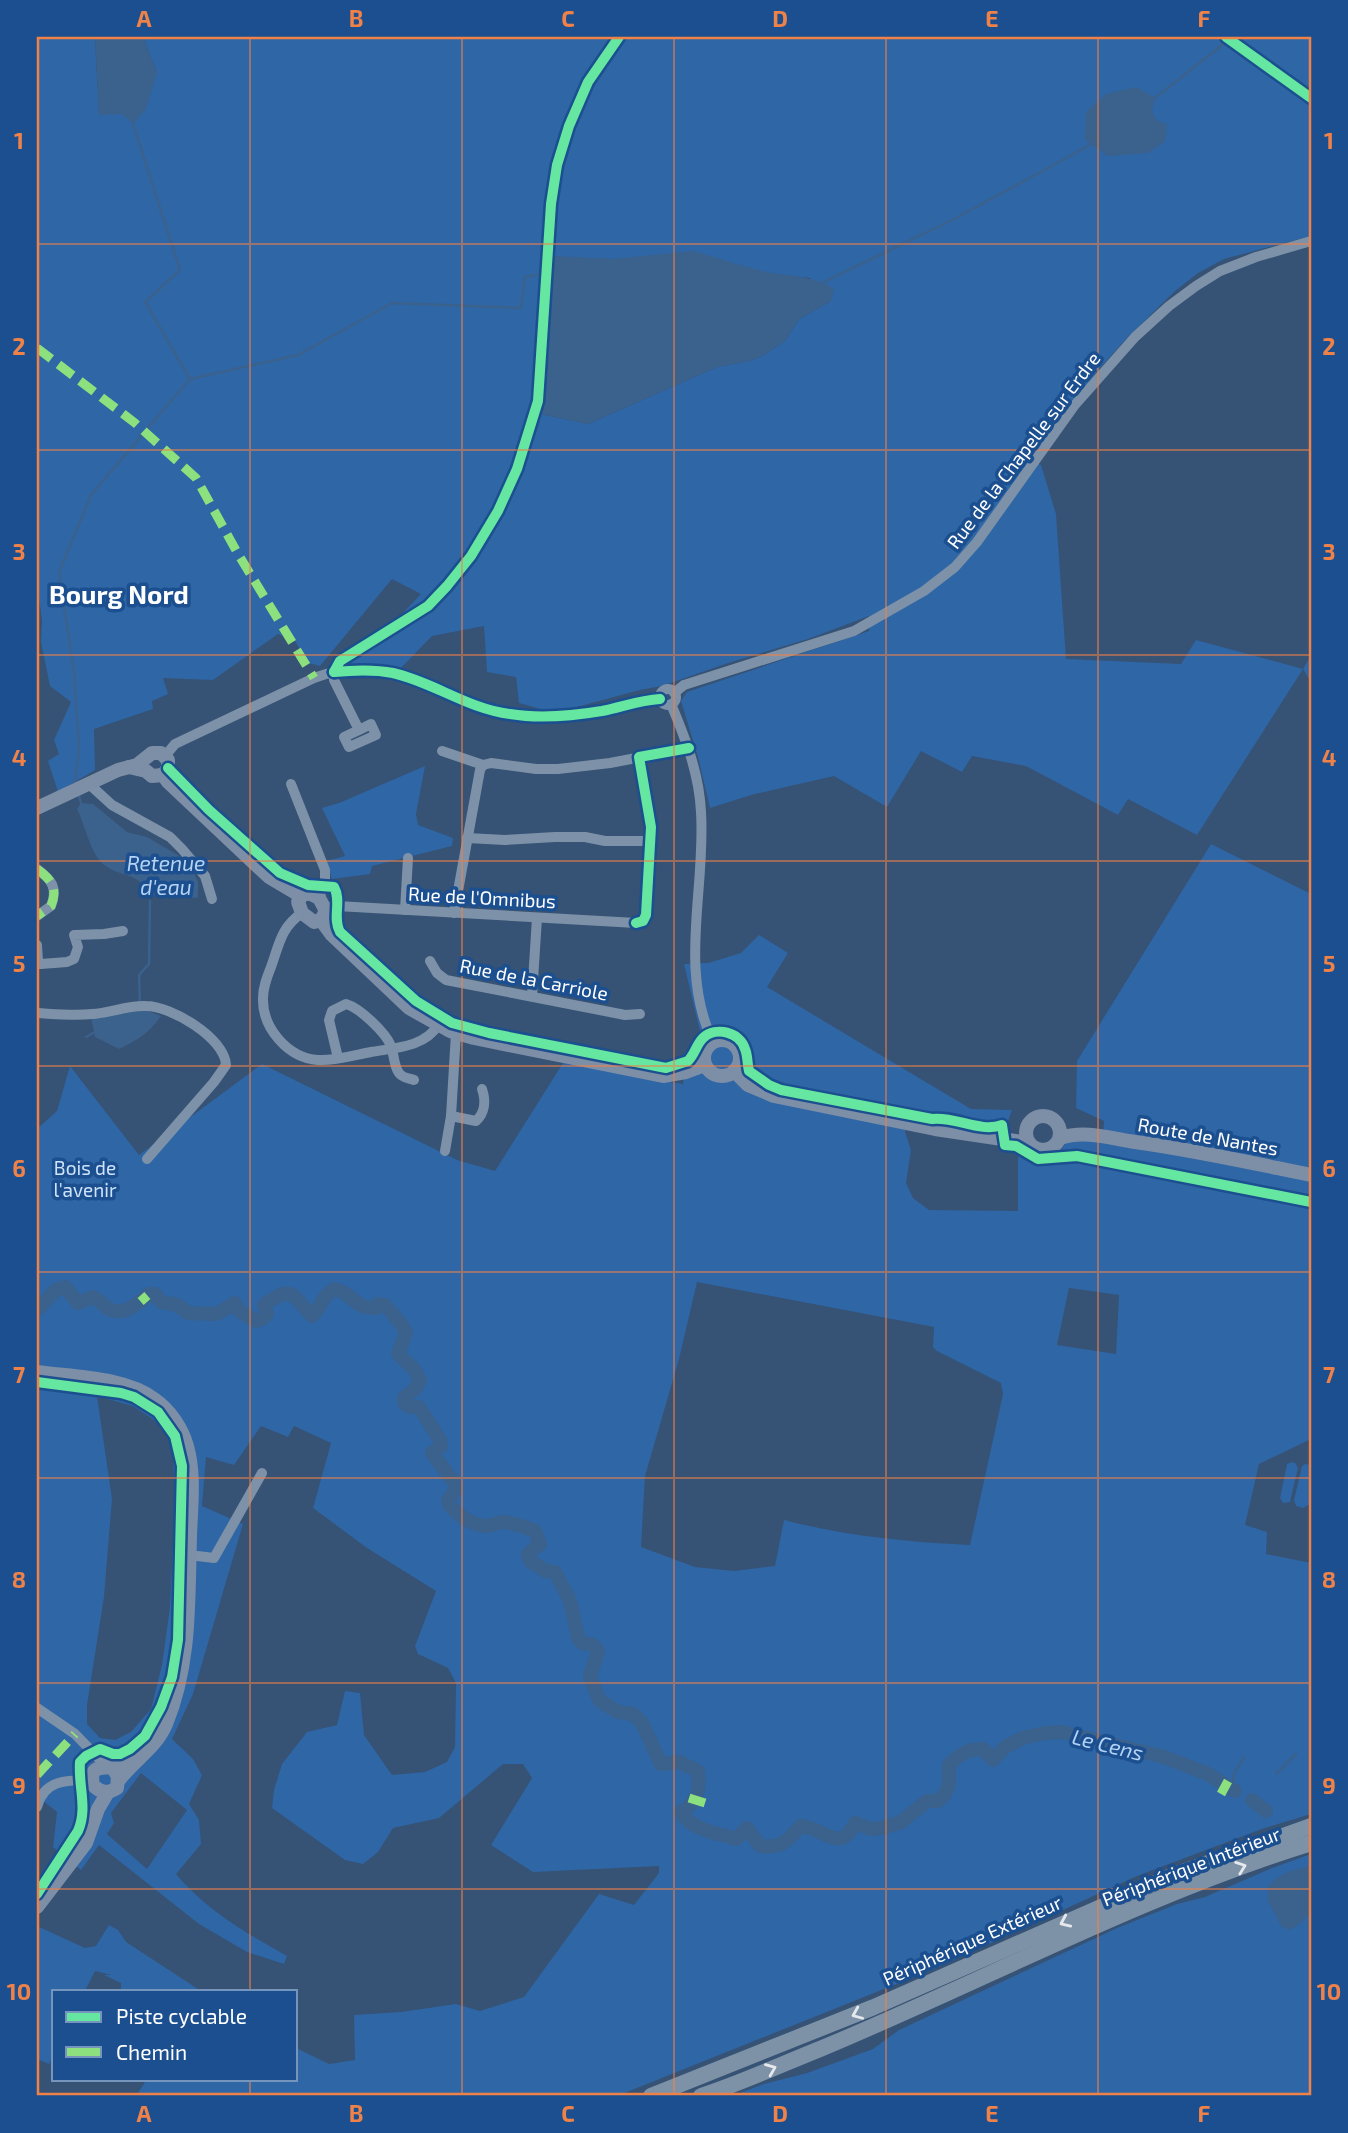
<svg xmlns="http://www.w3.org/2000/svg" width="1348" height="2133" viewBox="0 0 1348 2133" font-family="'Exo 2',sans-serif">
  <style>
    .green { fill: #2f66a5; fill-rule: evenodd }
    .water { fill: #3b618d }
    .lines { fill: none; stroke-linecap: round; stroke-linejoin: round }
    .stream { stroke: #3b618d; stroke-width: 2.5 }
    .river { stroke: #3b618d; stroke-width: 14 }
    .minor { stroke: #7d92a8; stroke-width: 10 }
    .major { stroke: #7d8ea7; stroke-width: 14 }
    .highway { stroke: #7e92a7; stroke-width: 16 }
    .quiet { stroke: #8de07e; stroke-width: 9; stroke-dasharray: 18 9; stroke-linecap: butt }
    .cycleway-casing { stroke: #1b4f8f; stroke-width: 15 }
    .cycleway { stroke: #66e7a1; stroke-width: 10 }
    .oneway { stroke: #e5e9ed }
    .grid { fill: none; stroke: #ee8249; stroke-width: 2; stroke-opacity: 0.55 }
    .labels { text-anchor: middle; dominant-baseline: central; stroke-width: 7; stroke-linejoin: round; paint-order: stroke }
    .street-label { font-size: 19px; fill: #fff; stroke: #1b4f8f }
    .park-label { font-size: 19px; fill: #cfe3fa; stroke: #1b4f8f }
    .water-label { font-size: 21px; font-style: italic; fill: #b5d3f5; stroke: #1b4f8f }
    .district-label { font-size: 26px; font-weight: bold; fill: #fff; stroke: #1b4f8f }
    .neatline { fill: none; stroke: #ee8249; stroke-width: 2.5 }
    .grid-label { font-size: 23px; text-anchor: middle; font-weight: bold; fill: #ee8249 }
  </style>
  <rect width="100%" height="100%" fill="#365274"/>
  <g class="green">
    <path d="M37,37H95L99,114L157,72L145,43L146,37H1311V236L1224,259L1198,273L1175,291L1126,339L1100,368L1042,440L1029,460L1041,465L1056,514L1066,659L1181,664L1196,640L1303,669L1311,655V682L1303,669L1197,835L1128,799L1118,815L1026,766L972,756L962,772L921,751L887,807L834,776L751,795L710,808L698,757L681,701L687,692L869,631V616L808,639L731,662L662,686L640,690L573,708L544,710L519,703L516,677L487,672L484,626L432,636L398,671L348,665L384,633L421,594L392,579L320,666L308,663L295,641L278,634L213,680L163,678L168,694L152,701L153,709L94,729L95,770L58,792L48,761L59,754L54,740L71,702L50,686L41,642L42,621L37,582ZM554,257L612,259L810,278L831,301L799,319L785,341L762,356L749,361L717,367L588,424L541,414Z"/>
    <polygon points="425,766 416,814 418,825 453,838 452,846 372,866 370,874 332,879 326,861 345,856 322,808 339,803"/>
    <path d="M1211,844L1311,894V1439L1259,1464L1245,1525L1267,1532L1266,1554L1311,1563V1814L1262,1829L1137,1876L934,1969L617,2096H130L138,2093L147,2079H296V2048L329,2064L355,2060L354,2015L401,2012L456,2004L480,2011L524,1997L599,1894L634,1905L659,1873V1866L533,1872L491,1845L532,1778L523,1764H503L439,1818L393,1828L378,1852L363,1864L345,1860L272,1808L274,1790L282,1764L307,1732L337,1725L345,1691L360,1693L364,1735L392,1775L425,1772L447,1762L455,1747L456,1683L448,1668L418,1654L415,1646L436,1591L367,1548L313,1508L331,1443L294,1426L288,1437L261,1426L234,1465L206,1457L202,1506L243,1524L193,1694L172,1739L193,1759L202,1775L189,1804L199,1820L201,1844L176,1874C206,1910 246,1933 287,1956L284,1964L247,1952L199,1924L99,1845L81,1870L53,1847L57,1812L37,1796V1129L57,1111L70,1066L139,1155L262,1064L457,1160L495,1171L563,1063L683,1084L687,1055L700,1031L684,964L708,963L741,953L759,935L788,953L767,987L971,1109L1012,1110L1008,1121C985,1127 966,1119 943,1116C932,1114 921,1114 910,1112L905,1132L911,1150L906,1183L913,1198L929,1210L1018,1211V1155L1031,1162L1052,1164L1066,1142L1103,1140L1104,1121L1076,1108L1077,1061ZM697,1282L934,1327L933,1347L937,1351L1001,1383L1003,1394L970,1545C907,1542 846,1536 784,1520L775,1566L734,1571L695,1567L641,1547L645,1476L679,1359ZM1069,1288L1119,1295L1116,1354L1057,1345ZM97,1396L133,1406L163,1426L173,1453L175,1500L170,1607L162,1665L151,1709L131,1732L115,1740L100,1738L87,1724V1705L104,1597L112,1499ZM141,1773L187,1810L147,1869L107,1834L114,1823L111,1813Z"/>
    <polygon points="1292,1462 1295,1463 1298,1468 1290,1502 1283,1503 1280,1498 1287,1464"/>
    <polygon points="1305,1464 1311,1465 1310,1504 1303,1508 1296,1506 1294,1500 1302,1466"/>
    <polygon points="1311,1854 1311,2096 732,2096 764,2084 807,2073 873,2049 899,2030 1117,1928 1177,1904 1205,1897 1272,1868"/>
    <polygon points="109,1925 118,1930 126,1942 201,1991 124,1991 121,1990 121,1983 104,1975 111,1975 95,1971 85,1991 54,1991 54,2054 49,2064 37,2059 37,1926 85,1948 96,1946"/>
  </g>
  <g class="water">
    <polygon points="95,37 146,37 145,43 157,72 146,109 133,124 122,114 99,115"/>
    <polygon points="1136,87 1155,98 1152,111 1157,121 1167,124 1165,141 1148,153 1108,156 1085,140 1086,112 1106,94"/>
    <path d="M693,251C719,258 746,268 772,273C795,277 815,276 834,289L831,301L799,319L785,341L762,356L749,361L717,367L588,424L541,414L554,256L612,259Z"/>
    <path d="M81,803L93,804L127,832L147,837L181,857L193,871L198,882V898L150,895C139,870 115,878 100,861C90,850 84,823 77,809Z"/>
    <path d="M146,1010L161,1016C148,1034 139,1039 119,1049L95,1037L91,1018Z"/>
    <path d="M1311,1866V1911L1302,1922L1290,1930L1282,1927L1268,1901V1887C1279,1873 1295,1869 1311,1866Z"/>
  </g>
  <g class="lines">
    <g class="stream">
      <polyline points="1155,98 1226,42"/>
      <polyline points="133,124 180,270 145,302 190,379"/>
      <polyline points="824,282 956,218 1092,144"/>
      <polyline points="147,429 190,379 298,355 392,303 521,308 525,277 542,274"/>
      <polyline points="75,783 79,749 74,672 59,572 91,495 142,435"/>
      <polyline points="79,796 81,803"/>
      <polyline points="140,1003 139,975 149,964 150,901"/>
      <polyline points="86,1037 93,1033"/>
      <polyline points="1276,1774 1296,1754"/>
      <polyline points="1232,1789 1234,1774 1244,1757"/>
    </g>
    <g class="river">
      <path d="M37,1308H39L56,1290L65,1287L78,1303L93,1297C100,1300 102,1304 107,1308C124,1318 138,1303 149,1294H155L161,1302L177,1305L188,1313L217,1314L235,1303L239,1311L256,1321L262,1319L267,1314L264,1305C293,1284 291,1294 312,1316C321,1308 322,1296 334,1289C354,1293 353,1309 376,1308L378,1304L385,1305L402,1325L406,1333L398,1354L414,1369L420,1380L415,1389L404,1398L405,1404L410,1407H419L440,1440L441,1446L432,1453L454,1482L456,1489L448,1501C452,1513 472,1525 485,1526C490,1526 496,1523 502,1522C513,1522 525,1527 535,1531L540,1544L528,1554L530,1561L546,1571L555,1572L570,1601L578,1638L582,1643C590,1644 595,1644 598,1652L590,1676L599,1700L618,1712L633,1714L642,1723L661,1764L679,1762L698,1771C700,1789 698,1802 681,1812C690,1830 718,1833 736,1839L747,1828L760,1846C781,1849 787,1841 801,1826C824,1828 840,1855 855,1823L871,1829L882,1828L901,1822L927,1801H938L945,1794L949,1785V1765C960,1754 967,1749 983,1749L993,1760L1005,1747L1023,1738L1045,1733L1062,1732L1164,1757L1208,1774L1235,1791"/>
      <polyline points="1252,1800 1266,1811"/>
    </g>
    <g class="minor">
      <polyline points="1226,37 1311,98"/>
      <polyline points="334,672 340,661 428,606 447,586 471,556 498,511 517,469 538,401 551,204 557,165 569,126 588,82 619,37"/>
      <polyline points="334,672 334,680 359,730 344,737 349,747 376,735 371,724 359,730"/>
      <circle cx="668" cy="697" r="8"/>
      <polyline points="674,693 684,685 854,631 924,591 955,567 977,542 1074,406 1135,337 1169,306 1196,286 1220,271 1256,257 1311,241"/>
      <path d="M671,704C686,740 699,773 701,812C706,889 678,969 713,1042"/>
      <polyline points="442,751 483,765 491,763 536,769 558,769 610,763 689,748"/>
      <path d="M165,756L175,744L314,678C387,650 434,699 500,712C533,719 569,717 602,711C622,707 640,700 660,699"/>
      <polyline points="89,784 112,805 170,837 182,849 205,876 212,899"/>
      <polyline points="291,784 325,870 325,882 319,898"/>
      <polyline points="467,838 505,840 555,837 585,837 605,841 649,841"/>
      <path d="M37,869C52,880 58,888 51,906L37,916"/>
      <polyline points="326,908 337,906 636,923 643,921 646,915 651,827 639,757"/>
      <polyline points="405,910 408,858"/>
      <path d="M302,913C281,927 279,945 271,967C267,977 263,987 263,998C262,1028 288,1058 318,1060C335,1061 355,1055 371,1052C395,1048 425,1047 438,1025"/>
      <polyline points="454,913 480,770 483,765"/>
      <polyline points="37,945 38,962 41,964 67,962 74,959 78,947 74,935 104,934 123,931"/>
      <polyline points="430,961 437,973 446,980 625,1015 640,1014"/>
      <polyline points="532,996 537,918"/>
      <path d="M37,1013C55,1014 74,1016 92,1014C110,1013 128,1005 146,1006C171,1006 225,1038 226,1065L214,1082L147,1159"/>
      <path d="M338,1058L329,1020L332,1011L346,1004C360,1008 386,1033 391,1046C394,1054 394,1067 399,1073C402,1078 409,1078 414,1080"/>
      <path d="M451,1116L476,1121C485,1113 486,1101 482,1089"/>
      <polyline points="445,1151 451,1116 456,1033"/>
      <polyline points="189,1555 214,1558 262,1473"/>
      <polyline points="37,1708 75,1734 106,1766"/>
      <path d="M37,1807C44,1779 68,1780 92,1780"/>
    </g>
    <g class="major">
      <polyline points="129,767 146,771 152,776 163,775"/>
      <polyline points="163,775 168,782 269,877 301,896"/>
      <polyline points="37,808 118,770 137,765 152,753 161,753 168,760 168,768 163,775"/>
      <polyline points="301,896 309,893 319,898 326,911 321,920"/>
      <polyline points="301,896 298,902 302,913 314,922 321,920"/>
      <polyline points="321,920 332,935 409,1008 450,1031 474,1038 663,1076 686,1072 705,1065"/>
      <circle cx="722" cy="1058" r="18"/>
      <polyline points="734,1071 748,1085 774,1096 935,1129 1029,1143"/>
      <circle cx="1043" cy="1133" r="17"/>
      <path d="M1060,1138C1085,1130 1109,1138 1135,1142C1194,1150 1252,1163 1311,1175"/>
      <path d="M37,1372C73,1377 125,1377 154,1399C170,1410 182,1428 187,1446C195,1474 191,1507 190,1536C188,1600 191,1664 166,1724C156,1748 134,1760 119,1780"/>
      <path d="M112,1767L118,1776L117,1788C107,1794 101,1793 93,1785C89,1766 100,1768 113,1767C120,1767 128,1762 135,1760"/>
      <polyline points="37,1907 86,1843 98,1809 108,1792"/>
    </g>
    <g class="highway">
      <polyline points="651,2096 874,2007 1169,1877 1311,1826"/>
      <path d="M701,2096C741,2083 780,2065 820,2049C984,1981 1141,1896 1311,1843"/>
    </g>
    <g class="quiet">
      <polyline points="37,348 135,423 196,478 238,554 314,678"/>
      <path d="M37,869C52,880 58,888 51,906L37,916"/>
      <polyline points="141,1295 147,1302"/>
      <polyline points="37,1775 75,1734"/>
      <polyline points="1221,1794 1228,1781"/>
      <polyline points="689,1798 705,1803"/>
    </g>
    <g class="cycleway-casing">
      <g id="cycleway">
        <polyline points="1226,37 1311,98"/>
        <polyline points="334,672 340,661 428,606 447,586 471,556 498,511 517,469 538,401 551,204 557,165 569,126 588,82 619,37"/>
        <path d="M334,672C354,670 373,669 393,673C433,682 468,709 510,714C540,719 572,716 602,711C622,707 640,700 660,699"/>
        <path d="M168,768L209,810L280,873L308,885L334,887C342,901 332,918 340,932L416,1001L452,1023L489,1033L666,1068L688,1061C695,1054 696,1045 703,1038C716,1026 740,1032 745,1049C748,1056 747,1063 749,1071L769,1085L781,1090L932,1119C955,1116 980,1133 1002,1125L1005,1145L1016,1146L1038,1159L1077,1156L1311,1202"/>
        <polyline points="636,923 643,921 646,915 651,827 639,757 689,748"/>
        <path d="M37,1382L121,1393L134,1397L158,1412L175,1436L182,1466L178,1640L172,1677L161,1707L145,1736L130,1749L120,1754H113L100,1749L86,1756L80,1762C78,1786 88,1808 78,1831L37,1894"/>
      </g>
    </g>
    <use href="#cycleway" class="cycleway"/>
  </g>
  <defs><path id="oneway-chevron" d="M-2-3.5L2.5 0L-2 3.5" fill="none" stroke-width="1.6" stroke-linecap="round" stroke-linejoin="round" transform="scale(1.75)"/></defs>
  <g class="oneway">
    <use href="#oneway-chevron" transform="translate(1241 1867) rotate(-20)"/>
    <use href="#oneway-chevron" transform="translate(1065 1922) rotate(156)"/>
    <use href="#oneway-chevron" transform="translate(857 2014) rotate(157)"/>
    <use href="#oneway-chevron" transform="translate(771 2069) rotate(-22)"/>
  </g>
  <path class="grid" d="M250,37V1991M462,37V2096M674,37V2096M886,37V2096M1098,37V2096M37,244H1311M37,450H1311M37,655H1311M37,861H1311M37,1066H1311M37,1272H1311M37,1478H1311M37,1683H1311M37,1889H1311M250,2079V2096"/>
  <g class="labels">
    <g class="street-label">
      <text transform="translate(1023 450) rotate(-53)">Rue de la Chapelle sur Erdre</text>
      <text transform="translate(482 897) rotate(3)">Rue de l'Omnibus</text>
      <text transform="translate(534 979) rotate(11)">Rue de la Carriole</text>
      <text transform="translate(1208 1136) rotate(10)">Route de Nantes</text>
      <text transform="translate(1191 1866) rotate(-21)">Périphérique Intérieur</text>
      <text transform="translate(972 1940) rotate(-24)">Périphérique Extérieur</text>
    </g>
    <g class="park-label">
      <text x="85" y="1167">Bois de<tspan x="85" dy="22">l'avenir</tspan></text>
    </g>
    <g class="water-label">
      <text x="166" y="862">Retenue<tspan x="166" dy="24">d'eau</tspan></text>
      <text transform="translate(1108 1744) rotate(14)">Le Cens</text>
    </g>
    <g class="district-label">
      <text x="119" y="593">Bourg Nord</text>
    </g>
  </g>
  <rect width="1348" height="2133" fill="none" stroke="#1b4f8f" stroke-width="77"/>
  <rect x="52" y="1990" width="245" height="91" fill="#1b4f8f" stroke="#7695bc" stroke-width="2"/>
  <rect x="66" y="2012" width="35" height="10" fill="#66e7a1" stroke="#7695bc" stroke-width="2"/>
  <text x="116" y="2024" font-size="21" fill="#ffffff">Piste cyclable</text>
  <rect x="66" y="2047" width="35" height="10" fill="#8de07e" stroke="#7695bc" stroke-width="2"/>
  <text x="116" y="2060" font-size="21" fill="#ffffff">Chemin</text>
  <rect x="38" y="38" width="1272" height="2056" class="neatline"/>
  <g class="grid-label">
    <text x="144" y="27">A</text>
    <text x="356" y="27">B</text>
    <text x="568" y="27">C</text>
    <text x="780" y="27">D</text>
    <text x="992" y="27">E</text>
    <text x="1204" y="27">F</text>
    <text x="19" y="149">1</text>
    <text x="1329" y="149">1</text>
    <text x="19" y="355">2</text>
    <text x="1329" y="355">2</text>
    <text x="19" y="560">3</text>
    <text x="1329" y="560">3</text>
    <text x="19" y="766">4</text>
    <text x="1329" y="766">4</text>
    <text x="19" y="972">5</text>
    <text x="1329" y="972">5</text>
    <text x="19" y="1177">6</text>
    <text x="1329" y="1177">6</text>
    <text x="19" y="1383">7</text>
    <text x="1329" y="1383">7</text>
    <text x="19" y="1588">8</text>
    <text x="1329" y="1588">8</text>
    <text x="19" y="1794">9</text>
    <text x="1329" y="1794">9</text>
    <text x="19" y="2000">10</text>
    <text x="1329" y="2000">10</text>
    <text x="144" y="2122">A</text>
    <text x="356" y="2122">B</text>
    <text x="568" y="2122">C</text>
    <text x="780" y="2122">D</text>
    <text x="992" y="2122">E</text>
    <text x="1204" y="2122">F</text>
  </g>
</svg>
